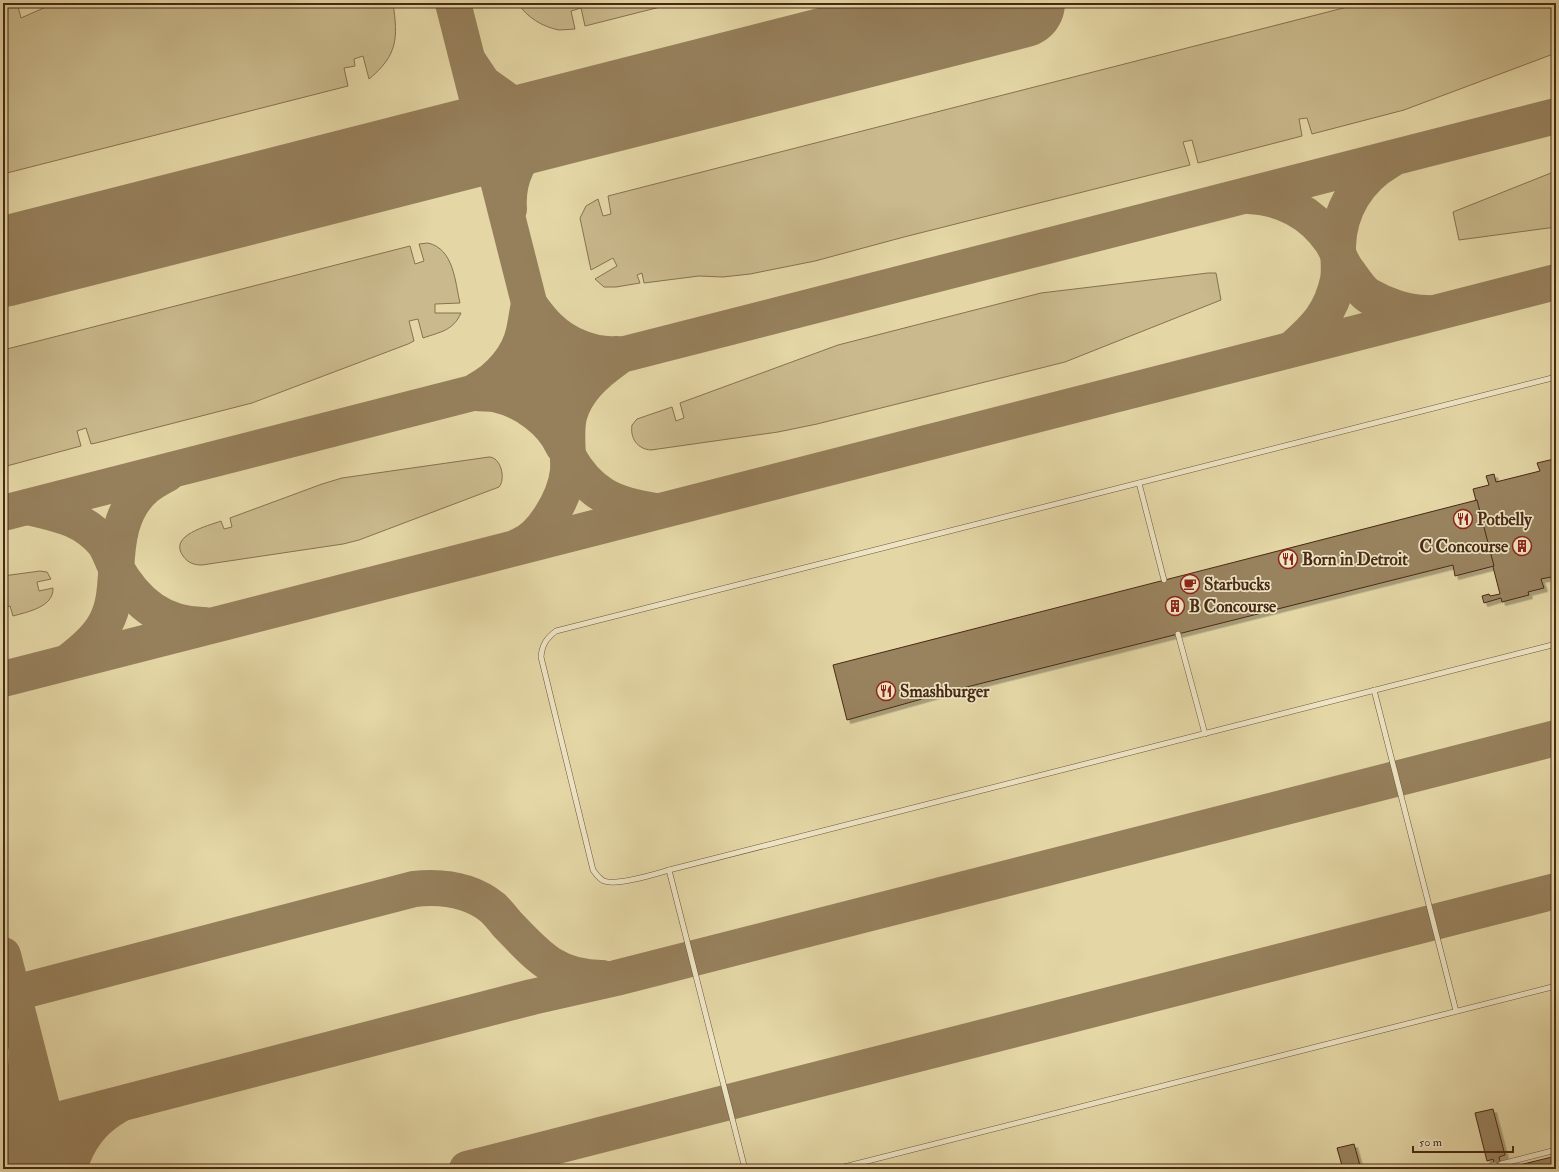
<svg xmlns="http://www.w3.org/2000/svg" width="1559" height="1172" viewBox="0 0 1559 1172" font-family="'IM FELL Double Pica',serif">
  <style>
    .green { fill: #c9b98c; stroke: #887150 }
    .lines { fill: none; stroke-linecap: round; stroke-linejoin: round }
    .taxiway { stroke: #96805c; stroke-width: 36 }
    .runway { stroke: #96805c; stroke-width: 90 }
    .building { fill: #99835f; stroke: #482914; filter: url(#shadow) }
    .service-casing { stroke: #6f5438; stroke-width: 6 }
    .service { stroke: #ede4c4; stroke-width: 5 }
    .labels { text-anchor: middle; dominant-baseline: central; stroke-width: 3.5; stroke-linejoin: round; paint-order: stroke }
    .poi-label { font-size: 17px; font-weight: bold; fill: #482914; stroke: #ede4c4; text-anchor: start }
  </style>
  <defs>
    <filter id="shadow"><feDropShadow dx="3.5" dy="3.5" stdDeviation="0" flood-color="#0004"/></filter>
  </defs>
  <rect width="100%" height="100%" fill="#e4d6a5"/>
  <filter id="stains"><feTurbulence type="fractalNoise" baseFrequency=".005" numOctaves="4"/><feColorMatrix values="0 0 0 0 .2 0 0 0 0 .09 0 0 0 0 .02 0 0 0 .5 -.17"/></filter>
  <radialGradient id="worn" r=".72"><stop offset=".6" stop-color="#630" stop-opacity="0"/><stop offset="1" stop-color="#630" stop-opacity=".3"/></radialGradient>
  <g class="green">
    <path d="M3,3H17L21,18L55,3H393C398,38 398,55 369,79L363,56L354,59L355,66L344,68L348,86L3,174Z"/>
    <path d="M518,3H676L585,26L581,8L571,11L575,29C570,29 564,30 559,30C543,27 526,17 518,3Z"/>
    <polygon points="1363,3 1556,3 1556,53 1404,110 1312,134 1307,118 1299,119 1302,136 1198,163 1192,140 1183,142 1190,165 904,237 815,261 750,274 723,277 699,276 644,283 642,273 637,275 640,283 616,287 604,287 595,279 617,266 613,258 591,270 580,218 586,206 598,199 603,216 611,214 608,196"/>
    <polygon points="1556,171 1556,227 1459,240 1453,212"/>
    <path d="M428,243C454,249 455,282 460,303L435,304V313H461C453,331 440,332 423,338L418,319L409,321L414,341L408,344L252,403L96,443L91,444L86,428L77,431L81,446L3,467V350L410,246L415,264L424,261L419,244Z"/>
    <path d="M1208,273H1216L1221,300L1065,362L817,424L778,432L651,450C637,449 630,438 632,425L637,419L672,407L676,421L684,418L680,403L838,345L1041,293Z"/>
    <path d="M489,457C501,457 506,479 499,487L359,540L343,544L202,565C194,565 188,563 183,556C168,535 208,526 221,521L224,529L232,527L230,518L322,484L342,478Z"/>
    <path d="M40,571L47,572L51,579L37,582L39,591L53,588C54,607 27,612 13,616L10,606L3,608V576Z"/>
  </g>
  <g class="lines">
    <g class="taxiway">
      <path d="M453,3L568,456C589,494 614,505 656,511"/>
      <polyline points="469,62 483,83 508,101 537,113 582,114"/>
      <path d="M1248,196C1282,197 1312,213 1331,241C1338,251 1341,264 1349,273C1354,280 1362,292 1369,296C1386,306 1408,313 1427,313"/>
      <path d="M509,209C507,182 517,158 538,139C551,127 577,119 593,112"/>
      <path d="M1292,349C1316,328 1331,313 1338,280C1340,269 1338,257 1338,246C1339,210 1358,179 1389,161"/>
      <path d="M477,390C499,379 519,356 524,331C526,322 527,313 529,304C535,312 541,321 549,328C566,345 594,356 617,354"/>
      <path d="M476,393C483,394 491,393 498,395C524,401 552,421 563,446"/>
      <path d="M28,507C58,514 83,518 104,543C109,550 112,560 116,568C136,603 163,625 204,625"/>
      <polyline points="3,513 1556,116"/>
      <path d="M519,546C544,536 565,497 568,471C569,454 565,434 569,416C576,390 596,373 617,358"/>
      <path d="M68,662C82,651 98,638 106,622C114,607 115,590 116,574C117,543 120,509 146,487C152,482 160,478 167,474"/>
      <polyline points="3,679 1556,282"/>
      <polyline points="3,955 58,1169"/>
      <path d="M3,996L414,889C442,886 471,890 493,908C498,913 503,919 507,924C537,955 555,978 602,978"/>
      <path d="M3,1115C19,1097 27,1079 27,1054"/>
      <polyline points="3,1134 532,997 616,978 1556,738"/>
      <path d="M3,1146C18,1151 32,1157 44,1169"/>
      <path d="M69,1169C77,1141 91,1121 117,1106"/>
      <polyline points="467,1169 1556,891"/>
    </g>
    <polyline class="runway" points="3,262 1020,3"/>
  </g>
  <g class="building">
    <polygon points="1554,459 1556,467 1556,576 1541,579 1544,588 1528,592 1529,595 1502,602 1501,598 1484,603 1482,596 1489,594 1490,596 1500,594 1473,489 1489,485 1486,476 1494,474 1496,482 1540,471 1537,463"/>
    <polygon points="1477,500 1494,566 1455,576 1453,565 947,692 847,720 833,665"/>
    <polygon points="1493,1109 1505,1155 1499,1157 1502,1169 1496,1169 1493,1159 1487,1161 1475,1113"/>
    <polygon points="1354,1144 1361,1169 1343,1169 1337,1148"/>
    <polygon points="1556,1156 1556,1169 1503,1169"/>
  </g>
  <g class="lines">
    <g class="service-casing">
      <g id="service">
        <path d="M1556,377L556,631C547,638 542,644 541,657L593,870C596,874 599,879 604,881C617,886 655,874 669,870L1556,644"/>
        <polyline points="1139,483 1164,580"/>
        <polyline points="1178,634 1205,734"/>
        <polyline points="1374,690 1456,1011"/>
        <polyline points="669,870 745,1169"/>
        <polyline points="1501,1164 1556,1150"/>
        <polyline points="836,1169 1556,986"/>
        <polyline points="1482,1169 1495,1165"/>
      </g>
    </g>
    <use href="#service" class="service"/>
  </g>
  <defs>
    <g id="restaurant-ring" transform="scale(1)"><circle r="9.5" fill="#ede4c4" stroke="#8f2418" stroke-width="1.5"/><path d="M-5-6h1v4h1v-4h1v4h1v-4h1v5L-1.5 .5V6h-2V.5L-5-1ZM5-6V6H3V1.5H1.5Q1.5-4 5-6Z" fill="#8f2418"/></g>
    <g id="building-ring" transform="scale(1)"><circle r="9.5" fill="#ede4c4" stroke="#8f2418" stroke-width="1.5"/><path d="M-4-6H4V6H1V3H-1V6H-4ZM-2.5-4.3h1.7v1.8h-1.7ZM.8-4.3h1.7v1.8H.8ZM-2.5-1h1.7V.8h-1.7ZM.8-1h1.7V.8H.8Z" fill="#8f2418"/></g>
    <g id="cafe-ring" transform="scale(1)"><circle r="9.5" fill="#ede4c4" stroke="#8f2418" stroke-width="1.5"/><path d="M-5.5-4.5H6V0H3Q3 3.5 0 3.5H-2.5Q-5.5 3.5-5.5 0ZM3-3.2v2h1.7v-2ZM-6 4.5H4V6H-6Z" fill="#8f2418"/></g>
  </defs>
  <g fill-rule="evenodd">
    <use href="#restaurant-ring" x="1463" y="519"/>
    <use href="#building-ring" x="1522" y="546"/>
    <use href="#restaurant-ring" x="1288" y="559"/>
    <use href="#cafe-ring" x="1190" y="584"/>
    <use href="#building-ring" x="1175" y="606"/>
    <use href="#restaurant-ring" x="886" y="691"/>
  </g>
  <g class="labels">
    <g class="poi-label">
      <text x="1477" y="519">Potbelly</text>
      <text x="1508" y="546" text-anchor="end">C Concourse</text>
      <text x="1302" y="559">Born in Detroit</text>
      <text x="1204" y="584">Starbucks</text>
      <text x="1189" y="606">B Concourse</text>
      <text x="900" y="691">Smashburger</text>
    </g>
  </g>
  <rect width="1559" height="1172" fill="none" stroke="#e4d6a5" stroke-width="16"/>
  <rect x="4" y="4" width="1551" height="1164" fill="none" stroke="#482914" stroke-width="2"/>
  <rect x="8" y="8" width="1543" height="1156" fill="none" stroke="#482914"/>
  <path d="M1413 1146v6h100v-6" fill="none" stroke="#482914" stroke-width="2"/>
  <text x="1419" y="1146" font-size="12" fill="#482914" stroke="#ede4c4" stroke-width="3" paint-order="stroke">50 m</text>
  <rect width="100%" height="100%" filter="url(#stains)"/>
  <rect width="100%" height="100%" fill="url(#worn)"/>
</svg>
